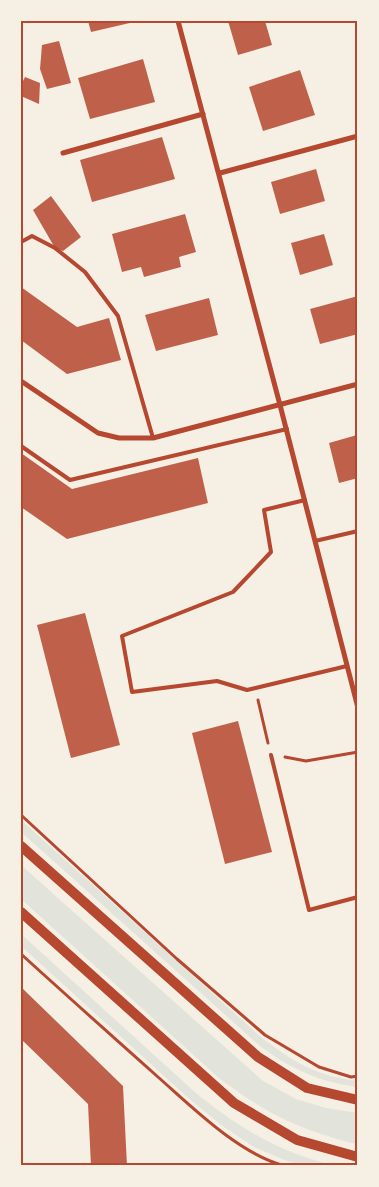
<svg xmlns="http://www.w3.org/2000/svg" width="379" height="1187" viewBox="0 0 379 1187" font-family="Inter,sans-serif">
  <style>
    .green { fill: #e2e4dc }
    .building { fill: #bf614a }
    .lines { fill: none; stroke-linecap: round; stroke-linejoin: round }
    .path { stroke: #b5482f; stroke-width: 3 }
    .service { stroke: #b5482f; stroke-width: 4 }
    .minor { stroke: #b5482f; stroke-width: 5 }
    .secondary { stroke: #b5482f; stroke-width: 10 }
    .neatline { fill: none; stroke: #b5482f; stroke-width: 2 }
  </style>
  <rect width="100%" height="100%" fill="#f6efe4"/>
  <g class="green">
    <path d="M21,820L262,1038C295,1063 316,1076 358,1081V1087C319,1082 291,1069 260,1046L21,832Z"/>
    <path d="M21,865L263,1081L296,1099L326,1108L358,1113V1144C348,1143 338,1139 328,1136C284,1123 257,1106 220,1079L21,899Z"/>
    <path d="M21,934L197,1094C243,1130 278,1152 336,1166H308L287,1161L254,1147L221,1125L186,1096L21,946Z"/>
  </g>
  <g class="building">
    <polygon points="88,21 134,21 134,22 91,32"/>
    <polygon points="228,21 265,21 272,45 238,55"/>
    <polygon points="59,41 71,83 47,89 40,69 42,45"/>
    <polygon points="143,59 155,102 90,119 78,78"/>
    <polygon points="300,70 315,115 263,131 249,87"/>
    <polygon points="25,77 40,83 39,104 21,96 21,85"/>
    <polygon points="162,137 175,179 92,202 80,160"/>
    <polygon points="316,169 325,201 280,214 271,182"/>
    <polygon points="51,196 81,237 63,251 55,248 33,210"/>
    <polygon points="185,214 196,252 179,257 181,267 144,277 141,267 122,272 112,234"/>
    <polygon points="324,234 333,265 300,275 291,243"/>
    <polygon points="21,287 77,327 109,318 121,360 67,374 21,340"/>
    <polygon points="358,296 358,334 320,344 310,309"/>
    <polygon points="209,298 218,335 156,351 145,315"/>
    <polygon points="357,435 358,478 339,483 329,443"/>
    <polygon points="21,453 72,489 198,458 208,503 67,539 21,507"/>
    <polygon points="85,613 120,745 71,758 37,625"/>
    <polygon points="238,721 272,852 225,864 192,733"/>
    <polygon points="21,987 123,1086 127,1166 91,1166 88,1104 21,1039"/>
  </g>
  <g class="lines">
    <g class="path">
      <polyline points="258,700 268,743"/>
      <polyline points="285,757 306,761 358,752"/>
      <polyline points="21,815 177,959 265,1035 319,1067 351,1077 358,1076"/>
      <path d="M21,954C66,995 112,1036 158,1077C193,1108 239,1154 285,1166"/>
    </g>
    <g class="service">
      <polyline points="21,242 32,236 55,248 85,272 118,316 153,438"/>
      <polyline points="21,446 70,480 287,429"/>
      <polyline points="305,500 264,510 271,552 233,592 122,636 132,692 217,681 247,690 347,666"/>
      <polyline points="315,541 358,531"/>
      <polyline points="271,755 309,910 358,897"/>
    </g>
    <g class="minor">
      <polyline points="178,21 280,405 358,708"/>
      <polyline points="63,153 203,114"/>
      <polyline points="220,173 358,136"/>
      <polyline points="21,381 98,433 119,438 153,438 358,384"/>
    </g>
    <g class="secondary">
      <polyline points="21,846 258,1057 307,1088 358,1100"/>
      <polyline points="21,912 234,1103 297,1140 358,1157"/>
    </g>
  </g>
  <rect width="379" height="1187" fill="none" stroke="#f6efe4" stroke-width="45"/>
  <rect x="22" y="22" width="334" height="1142" class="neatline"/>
</svg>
